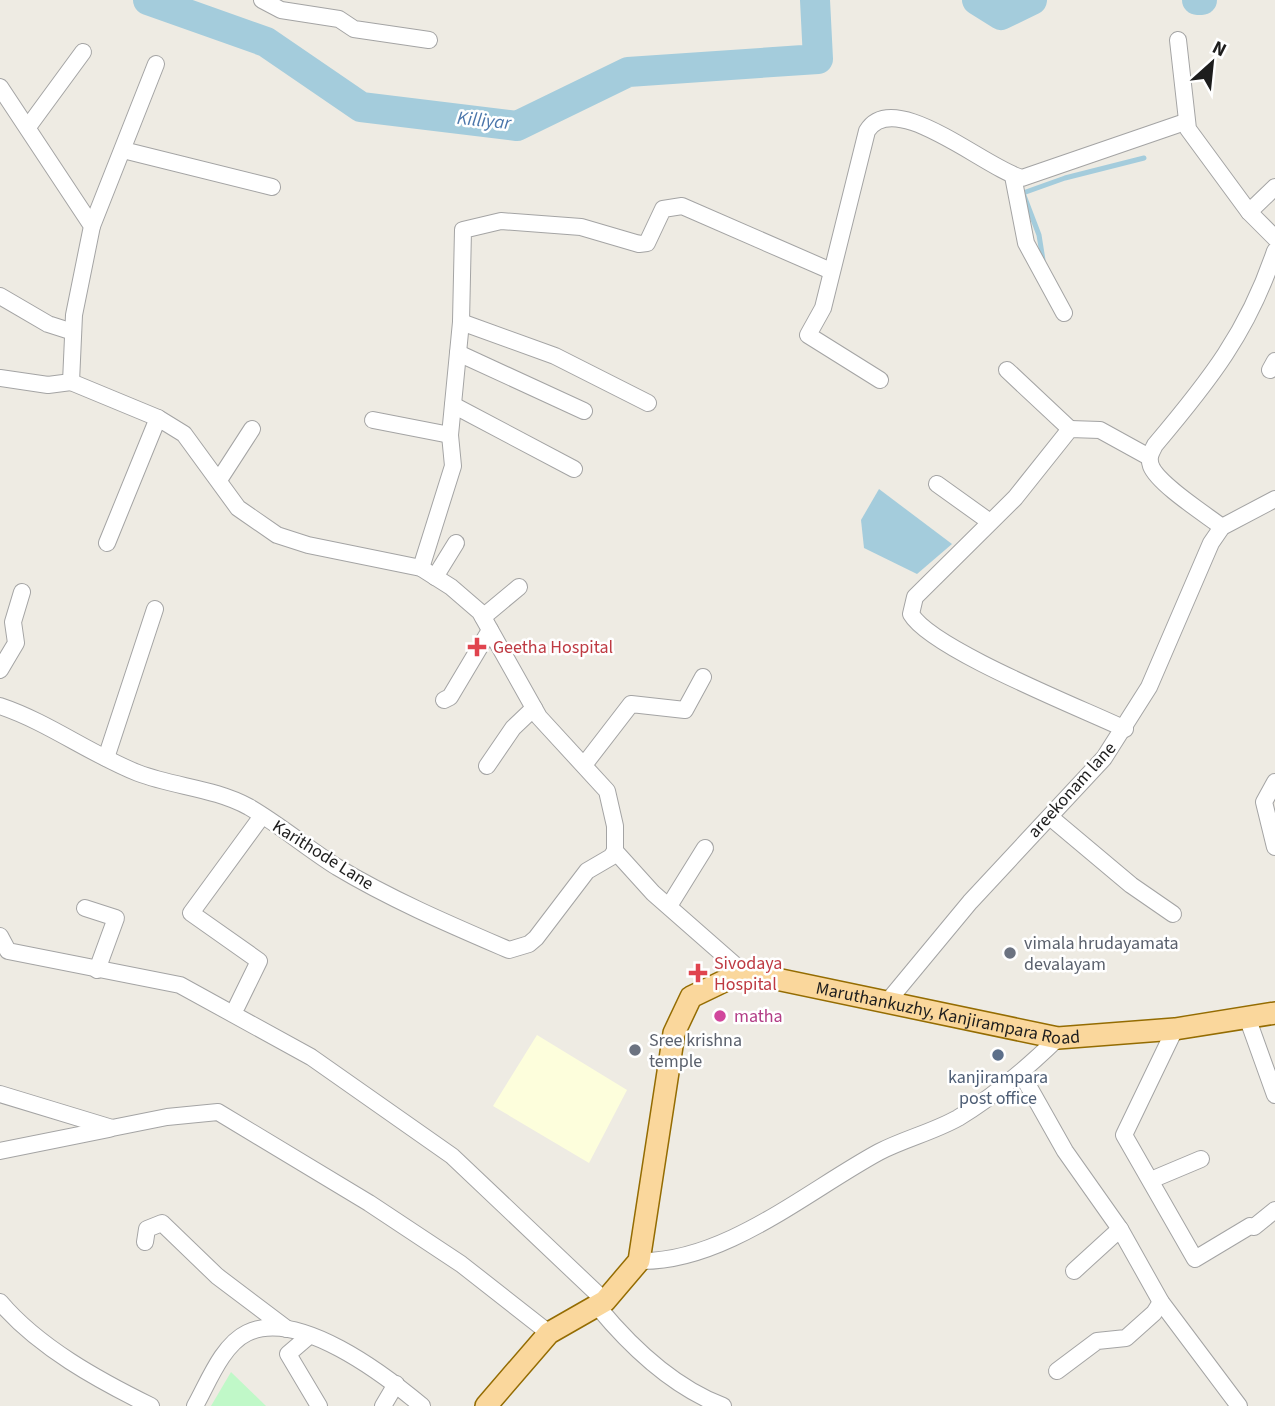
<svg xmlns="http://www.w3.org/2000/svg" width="1275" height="1406" viewBox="0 0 1275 1406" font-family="'Source Sans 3',sans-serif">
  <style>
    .education { fill: #fdfedc }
    .park { fill: #c0f8c8 }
    .water { fill: #a4ccdc }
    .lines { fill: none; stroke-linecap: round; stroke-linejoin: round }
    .stream { stroke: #a4ccdc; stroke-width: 5 }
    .river { stroke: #a4ccdc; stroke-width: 30 }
    .minor-casing { stroke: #a4a4a4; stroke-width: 18 }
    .major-casing { stroke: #946c02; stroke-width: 24 }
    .minor { stroke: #fff; stroke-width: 16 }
    .major { stroke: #fad79c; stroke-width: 21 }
    .health-dot { fill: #e0444e; stroke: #fff; stroke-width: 2.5 }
    .worship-dot { fill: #6b7280; stroke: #fff; stroke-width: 2.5 }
    .hotel-dot { fill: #d1479c; stroke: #fff; stroke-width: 2.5 }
    .service-dot { fill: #5c6f8a; stroke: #fff; stroke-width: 2.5 }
    .labels { text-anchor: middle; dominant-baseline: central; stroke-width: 5; stroke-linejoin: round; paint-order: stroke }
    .health-label { font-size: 18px; fill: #be3a42; stroke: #fff; text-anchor: start }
    .street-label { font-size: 18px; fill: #1d1d1d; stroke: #fff }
    .worship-label { font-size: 18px; fill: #5b616d; stroke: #fff; text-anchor: start }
    .hotel-label { font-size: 18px; fill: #b23c85; stroke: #fff; text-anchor: start }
    .service-label { font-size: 18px; fill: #4e5e75; stroke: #fff }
    .water-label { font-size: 19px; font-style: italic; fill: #4b76ab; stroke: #fff }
  </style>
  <rect width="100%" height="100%" fill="#eeebe3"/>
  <polygon class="education" points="537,1035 627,1090 589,1163 493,1106"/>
  <polygon class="park" points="231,1372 266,1406 211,1406"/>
  <polygon class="water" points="879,489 952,544 917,574 864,548 861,520"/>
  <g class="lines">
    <polyline class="stream" points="1043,260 1039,235 1023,193 1065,178 1144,158"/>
    <g class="river">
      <polyline points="148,0 266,42 361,107 517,126 628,72 818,59 815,0"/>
      <polyline points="977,0 1001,15 1032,0"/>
      <polyline points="1197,0 1202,0"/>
    </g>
    <g class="minor-casing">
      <g id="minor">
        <polyline points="262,0 281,10 339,19 354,29 429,40"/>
        <polyline points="1178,40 1188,129 1249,212 1275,238"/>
        <polyline points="0,87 92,226 74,315 71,382 158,418 184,434 238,508 277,535 308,545 421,568 451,587 480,612 539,717 607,791 615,826 615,851 653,893 743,972"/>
        <polyline points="28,127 83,52"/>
        <polyline points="123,150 272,187"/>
        <polyline points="1013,176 1026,243 1064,313"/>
        <polyline points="1249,212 1275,187"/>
        <polyline points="92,226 156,64"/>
        <polyline points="0,296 48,324 73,332"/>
        <polyline points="461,322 555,356 648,403"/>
        <polyline points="458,353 584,411"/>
        <polyline points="1007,370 1070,429"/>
        <polyline points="1270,370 1275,361"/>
        <polyline points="0,378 48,385 71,382"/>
        <path d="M880,380L808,335L823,308L867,131C894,87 986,169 1022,178L1185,122"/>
        <polyline points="453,405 574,469"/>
        <polyline points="373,420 450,435"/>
        <polyline points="219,480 252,429"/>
        <polyline points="937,484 990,522"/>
        <path d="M1222,527C1205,514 1158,484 1151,466C1148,457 1151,453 1155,445C1209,381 1248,332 1275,251"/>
        <polyline points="107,543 158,418"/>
        <polyline points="421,568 453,466 450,435 461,322 463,230 501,221 581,227 639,244 647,243 663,209 682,206 831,271"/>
        <polyline points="435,577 456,543"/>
        <polyline points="483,617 519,587"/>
        <polyline points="0,670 16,643 13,622 22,592"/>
        <polyline points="444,700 450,697 490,630"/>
        <path d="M0,706C48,722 90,754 138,773C175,787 214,788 249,807C280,825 307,848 337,867C392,900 451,925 509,950L529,944L536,938L587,871L611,857L615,851"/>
        <path d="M1125,729C1081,708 931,649 911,614L915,597L1015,498L1070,429L1100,430L1149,457"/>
        <polyline points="106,758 155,609"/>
        <polyline points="584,765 631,704 685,710 703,677"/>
        <polyline points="487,766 513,728 534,708"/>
        <polyline points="1275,782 1264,802 1275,847"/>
        <polyline points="1050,817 1131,885 1173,914"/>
        <polyline points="669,906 705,848"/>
        <polyline points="85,908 116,918 97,970"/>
        <polyline points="0,936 8,951 180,985 311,1057 452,1156 605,1301"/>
        <polyline points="888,1001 970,902 1104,758 1149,687 1211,543 1222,527 1275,499"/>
        <polyline points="237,1006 259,961 191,913 262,816"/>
        <polyline points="1247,1017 1275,1095"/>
        <polyline points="1175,1029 1124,1135 1195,1259 1250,1226 1254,1227 1275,1210"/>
        <polyline points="1021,1073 1065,1151 1120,1229 1161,1302 1239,1406"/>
        <polyline points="0,1094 112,1128 167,1117 218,1112 369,1203 461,1264 549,1333"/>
        <polyline points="0,1151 109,1129"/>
        <polyline points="1151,1180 1201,1159"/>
        <polyline points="145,1242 147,1229 162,1223 217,1276 287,1329"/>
        <path d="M639,1261C724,1263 807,1191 879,1152C904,1139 933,1132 958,1118C995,1096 1027,1068 1058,1038"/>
        <polyline points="1074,1271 1120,1229"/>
        <path d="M0,1302C38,1347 98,1380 151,1406"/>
        <path d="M598,1307C631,1347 673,1387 723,1406"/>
        <polyline points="309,1336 288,1354 319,1406"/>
        <polyline points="1057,1371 1097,1341 1126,1338 1154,1313 1161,1302"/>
        <path d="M195,1406C208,1383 222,1345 247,1333C298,1308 385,1375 422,1406"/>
        <polyline points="383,1406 396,1384"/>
      </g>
    </g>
    <g class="major-casing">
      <g id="major">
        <path id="s1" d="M486,1406L549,1333L605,1301L639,1261L674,1033L691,997L743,972L1058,1038L1175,1029L1275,1013"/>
      </g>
    </g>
    <use href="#minor" class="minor"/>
    <use href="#major" class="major"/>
  </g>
  <g class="health-dot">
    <path d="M473.5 636.5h7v7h7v7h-7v7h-7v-7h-7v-7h7z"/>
    <path d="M694.5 962.5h7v7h7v7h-7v7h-7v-7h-7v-7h7z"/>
  </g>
  <g class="worship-dot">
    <circle cx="1010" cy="953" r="7"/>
    <circle cx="635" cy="1050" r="7"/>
  </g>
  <circle class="hotel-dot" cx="720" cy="1016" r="7"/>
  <circle class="service-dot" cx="998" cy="1055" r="7"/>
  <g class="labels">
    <g class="health-label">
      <text x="493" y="647">Geetha Hospital</text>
      <text x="714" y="963">Sivodaya<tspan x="714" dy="21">Hospital</tspan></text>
    </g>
    <g class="street-label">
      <text transform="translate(1072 790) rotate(-48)">areekonam lane</text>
      <text transform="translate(323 855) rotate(32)">Karithode Lane</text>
      <text stroke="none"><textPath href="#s1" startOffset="751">Maruthankuzhy, Kanjirampara Road</textPath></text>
    </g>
    <g class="worship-label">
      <text x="1024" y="943">vimala hrudayamata<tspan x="1024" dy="21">devalayam</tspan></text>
      <text x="649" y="1040">Sree krishna<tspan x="649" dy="21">temple</tspan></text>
    </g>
    <g class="hotel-label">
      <text x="734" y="1016">matha</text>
    </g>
    <g class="service-label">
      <text x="998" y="1077">kanjirampara<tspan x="998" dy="21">post office</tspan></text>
    </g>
    <g class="water-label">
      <text transform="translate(484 121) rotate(6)">Killiyar</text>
    </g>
  </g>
  <g transform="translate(1212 63) rotate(27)" stroke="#ffffff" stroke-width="5" paint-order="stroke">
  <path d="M0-5L12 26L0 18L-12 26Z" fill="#1d1d1d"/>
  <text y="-10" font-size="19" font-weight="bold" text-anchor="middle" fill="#1d1d1d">N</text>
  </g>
</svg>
